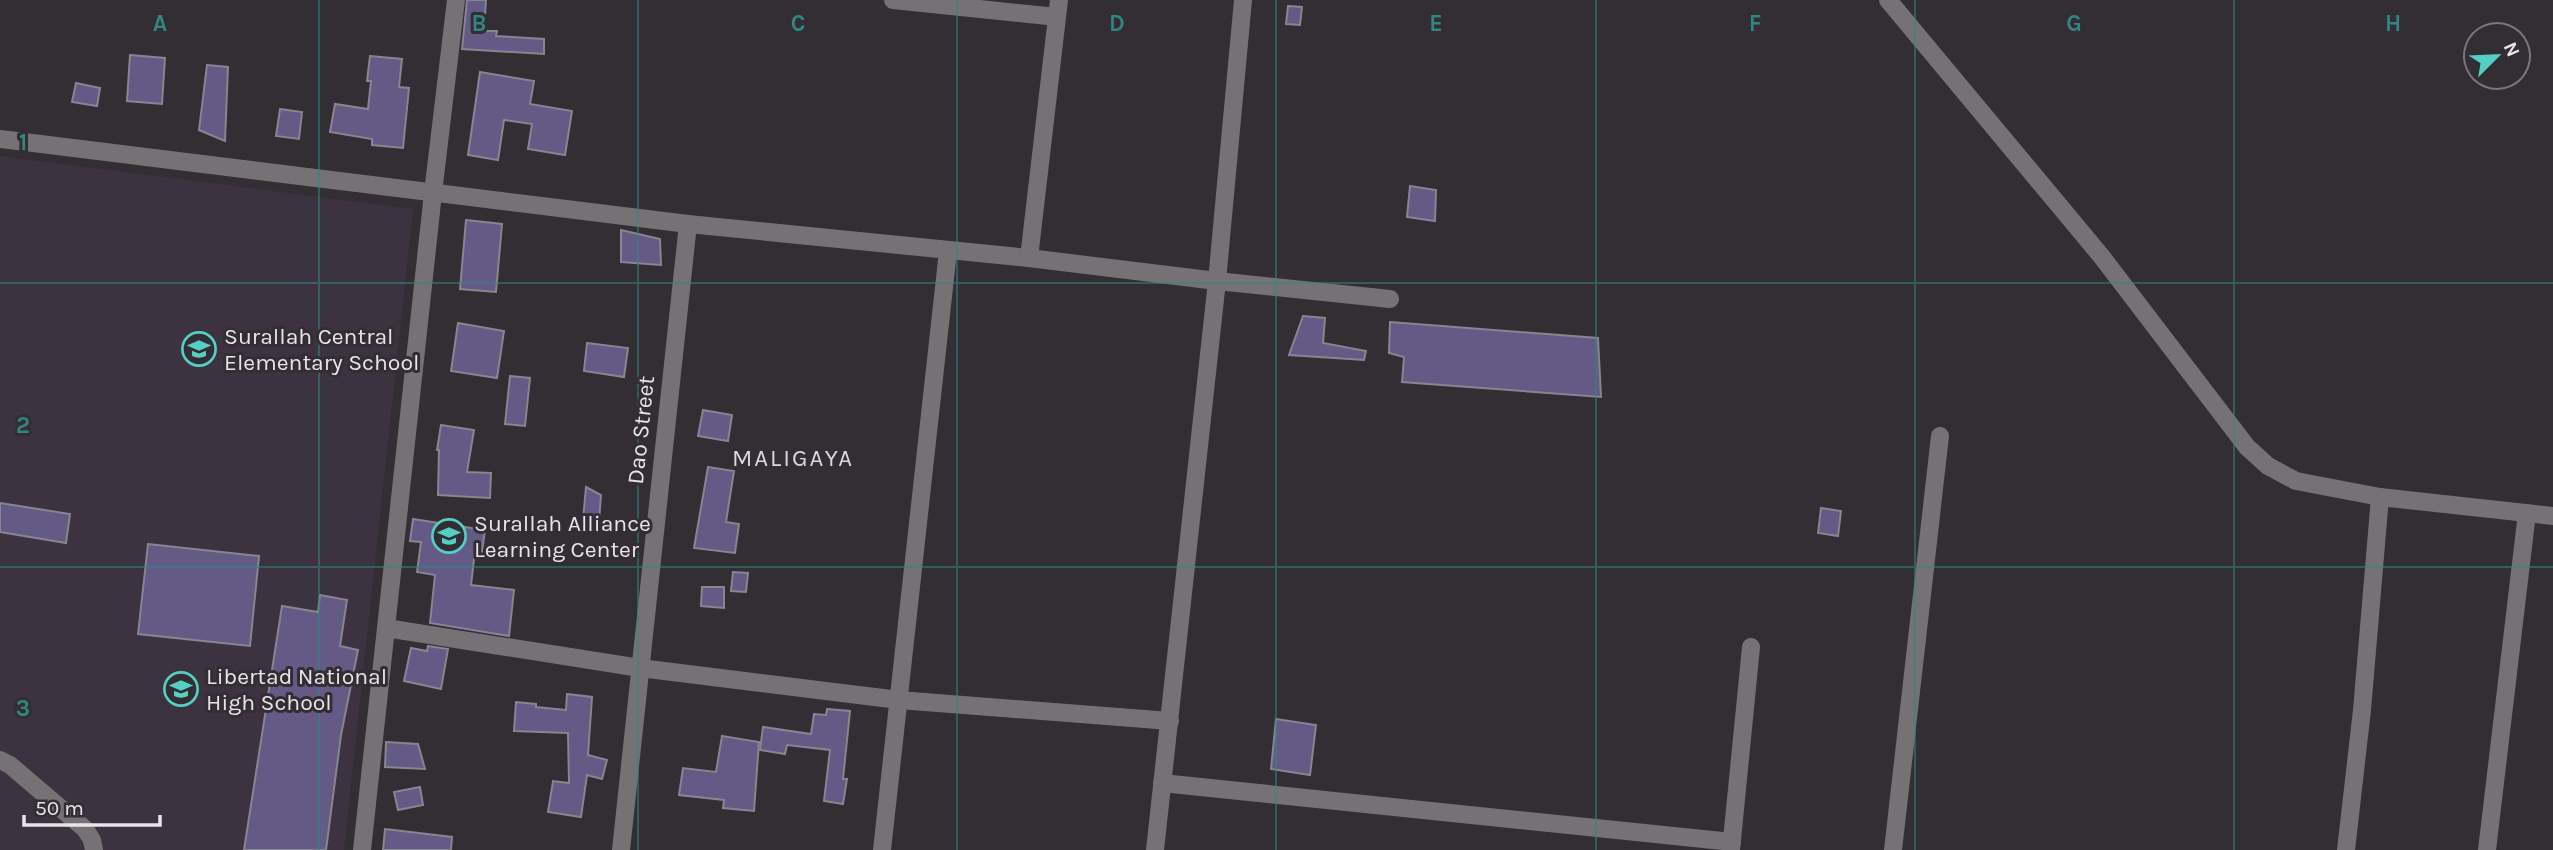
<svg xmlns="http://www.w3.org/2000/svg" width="2553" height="850" viewBox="0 0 2553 850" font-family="Karla,sans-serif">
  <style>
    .built { fill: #3d3340 }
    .building { fill: #635a86; stroke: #878590; stroke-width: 2 }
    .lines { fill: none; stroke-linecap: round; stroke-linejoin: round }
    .minor { stroke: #767174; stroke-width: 18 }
    .grid { fill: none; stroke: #308680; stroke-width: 2; stroke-opacity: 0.55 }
    .labels { text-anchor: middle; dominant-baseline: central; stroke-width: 6; stroke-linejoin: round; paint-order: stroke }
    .poi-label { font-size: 23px; fill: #e8e4e9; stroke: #332d34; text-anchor: start }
    .street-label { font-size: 23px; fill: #e8e4e9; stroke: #332d34 }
    .neighbourhood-label { font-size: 24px; letter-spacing: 2px; fill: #ddd5df; stroke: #332d34 }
    .grid-label { font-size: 23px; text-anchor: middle; font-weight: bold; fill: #308680; stroke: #332d34; stroke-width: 6; stroke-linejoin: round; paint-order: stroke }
  </style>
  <rect width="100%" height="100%" fill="#332d34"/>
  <polygon class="built" points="0,156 413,209 344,850 0,850"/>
  <g class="building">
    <polygon points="467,0 486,0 484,31 497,31 496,36 544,39 544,54 462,49"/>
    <polygon points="1288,6 1302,7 1300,25 1286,24"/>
    <polygon points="130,55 165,58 162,104 127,101"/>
    <polygon points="370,56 402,59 399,87 409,88 403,148 372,145 372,139 330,132 335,104 368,109 371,81 367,81"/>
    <polygon points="207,65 228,67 225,141 199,130"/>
    <polygon points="480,72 534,81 530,104 572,111 565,155 528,149 532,124 504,120 498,160 468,155"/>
    <polygon points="76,83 100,88 97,106 72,102"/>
    <polygon points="280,109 302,112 299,139 276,136"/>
    <polygon points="1410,186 1436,190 1435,221 1407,217"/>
    <polygon points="466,220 502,224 496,292 460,289"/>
    <polygon points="621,230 660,239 661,265 621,262"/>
    <polygon points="1303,316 1325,318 1323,343 1366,351 1364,360 1289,355"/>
    <polygon points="1390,322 1598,338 1601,397 1402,382 1404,357 1389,353"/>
    <polygon points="458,323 504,331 497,378 451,371"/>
    <polygon points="587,343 628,348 624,377 584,371"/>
    <polygon points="510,376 530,378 525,426 505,424"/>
    <polygon points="703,410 732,415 728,441 698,436"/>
    <polygon points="441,425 474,430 467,472 491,473 490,498 438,495 439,450 437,450"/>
    <polygon points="708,467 734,471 726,522 739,524 735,553 694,548"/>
    <polygon points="586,487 601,495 599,521 583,520"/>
    <polygon points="0,503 70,514 66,543 0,532"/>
    <polygon points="1821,508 1841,511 1838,536 1818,533"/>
    <polygon points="413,519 485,530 482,552 475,551 471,585 514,590 509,636 430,623 435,575 417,572 421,542 410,541"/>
    <polygon points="148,544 259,556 250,646 138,634"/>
    <polygon points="733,572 748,573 746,592 731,591"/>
    <polygon points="702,587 724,587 724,608 701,606"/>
    <polygon points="320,595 347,600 340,646 358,650 341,735 326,850 244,850 282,606 318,612"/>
    <polygon points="428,646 448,649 441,689 404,681 411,648 427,651"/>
    <polygon points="567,694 592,697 588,755 607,760 602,779 587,775 581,817 548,812 553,781 569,783 568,733 514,731 516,702 536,704 536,707 566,710"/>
    <polygon points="827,709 850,711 843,779 847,779 843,804 824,801 830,750 787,745 785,754 760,750 763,727 811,734 814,714 826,715"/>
    <polygon points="1276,719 1316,725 1310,775 1271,769"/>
    <polygon points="722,736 759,742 754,811 723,808 724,800 679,795 683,768 716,772"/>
    <polygon points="386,742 418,744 425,769 385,767"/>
    <polygon points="420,787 423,805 398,810 394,792"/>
    <polygon points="385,829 452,837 451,850 383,850"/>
  </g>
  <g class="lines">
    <g class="minor">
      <polyline points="893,0 1057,17"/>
      <polyline points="1888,0 2102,257 2247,447 2268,466 2296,481 2380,497 2553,516"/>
      <polyline points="0,139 688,224 1029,258 1217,281 1390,299"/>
      <polyline points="1029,258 1059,0"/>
      <polyline points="386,628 640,668 899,700 1170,721"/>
      <polyline points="0,760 10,765 85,829 92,840 94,850"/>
      <polyline points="1162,783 1732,842"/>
      <polyline points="362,850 433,193 456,0"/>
      <polyline points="621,850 688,224"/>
      <polyline points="882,850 948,251"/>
      <polyline points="1155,850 1217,281 1243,0"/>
      <polyline points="1731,850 1751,647"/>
      <polyline points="1893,850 1940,436"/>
      <polyline points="2346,850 2362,710 2380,497"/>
      <polyline points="2487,850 2527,513"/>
    </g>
  </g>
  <path class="grid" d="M319,0V850M638,0V850M957,0V850M1276,0V850M1596,0V850M1915,0V850M2234,0V850M0,283H2553M0,567H2553"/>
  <defs>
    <g id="school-ring" transform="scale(1.75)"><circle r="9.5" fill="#332d34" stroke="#55cec4" stroke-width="1.5"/><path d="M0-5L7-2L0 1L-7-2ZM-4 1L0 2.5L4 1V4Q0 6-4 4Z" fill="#55cec4"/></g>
  </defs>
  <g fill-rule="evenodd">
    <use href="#school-ring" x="199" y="349"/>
    <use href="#school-ring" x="449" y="536"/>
    <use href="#school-ring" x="181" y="689"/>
  </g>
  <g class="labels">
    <g class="poi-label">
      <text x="224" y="336">Surallah Central<tspan x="224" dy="26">Elementary School</tspan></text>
      <text x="474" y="523">Surallah Alliance<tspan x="474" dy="26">Learning Center</tspan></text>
      <text x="206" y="676">Libertad National<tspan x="206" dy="26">High School</tspan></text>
    </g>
    <g class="street-label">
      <text transform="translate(641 430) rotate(-84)">Dao Street</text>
    </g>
    <g class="neighbourhood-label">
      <text x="793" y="458">MALIGAYA</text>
    </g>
  </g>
  <g class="grid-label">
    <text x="160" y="31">A</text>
    <text x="479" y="31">B</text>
    <text x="798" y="31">C</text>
    <text x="1117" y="31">D</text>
    <text x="1436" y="31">E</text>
    <text x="1755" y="31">F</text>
    <text x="2074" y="31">G</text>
    <text x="2393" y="31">H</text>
    <text x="23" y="150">1</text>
    <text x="23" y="433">2</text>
    <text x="23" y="716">3</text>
  </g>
  <g transform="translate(2497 56) rotate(66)"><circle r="33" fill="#332d34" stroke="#7b767c" stroke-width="2"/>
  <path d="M0-5L12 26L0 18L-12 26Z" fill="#55cec4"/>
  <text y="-10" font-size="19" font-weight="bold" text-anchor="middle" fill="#e8e4e9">N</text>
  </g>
  <path d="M24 815v10h136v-10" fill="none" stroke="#e8e4e9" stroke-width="3.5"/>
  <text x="35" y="815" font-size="21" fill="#e8e4e9" stroke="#332d34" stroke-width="5" paint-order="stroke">50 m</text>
</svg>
